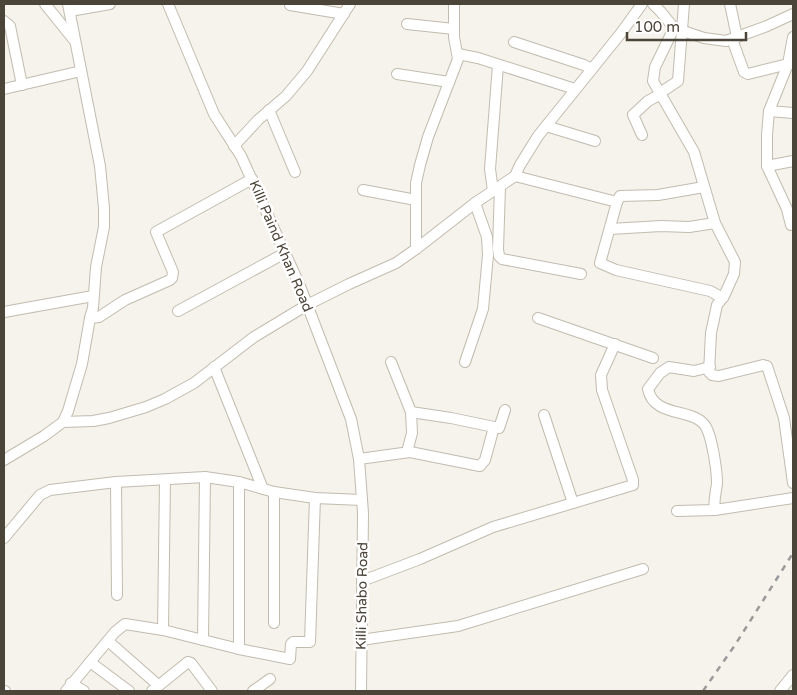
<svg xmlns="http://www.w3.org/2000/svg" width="797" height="695" viewBox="0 0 797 695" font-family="'Varela Round',sans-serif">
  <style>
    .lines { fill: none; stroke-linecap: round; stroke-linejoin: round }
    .minor-casing { stroke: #c2bbae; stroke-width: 12 }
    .minor { stroke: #fff; stroke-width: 10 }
    .rail { stroke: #9a9a9a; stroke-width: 2.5; stroke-dasharray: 6 6; stroke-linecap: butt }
    .labels { text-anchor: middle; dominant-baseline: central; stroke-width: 5; stroke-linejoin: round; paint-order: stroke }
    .street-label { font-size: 14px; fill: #4b4439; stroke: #fff }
  </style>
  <rect width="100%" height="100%" fill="#f6f3ec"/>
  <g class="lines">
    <g class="minor-casing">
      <g id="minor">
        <polyline points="45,4 74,40"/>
        <polyline points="168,4 214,114 241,156 300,286 351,419 359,459 363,513 361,691"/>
        <polyline points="653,4 661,12 674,28 704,38 726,41 767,26 793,14"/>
        <polyline points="730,4 737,37"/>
        <polyline points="290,5 344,14"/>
        <polyline points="70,11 110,4"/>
        <polyline points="4,21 10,26 22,85"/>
        <polyline points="407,24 454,29"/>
        <polyline points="674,28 655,67 653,81 694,152 715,223 735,262 734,274 724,296 717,305 711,333 709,372 712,375 719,376 763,365 767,366 784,418 793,483"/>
        <polyline points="732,39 744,72 748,74 788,64 792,64"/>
        <polyline points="514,42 584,65 592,69"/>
        <polyline points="458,54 478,58 575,89"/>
        <polyline points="397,74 449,82"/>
        <polyline points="4,89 81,71"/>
        <polyline points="660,93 678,81 684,4"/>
        <polyline points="269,110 295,172"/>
        <polyline points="769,111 793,113"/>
        <polyline points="546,126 595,141"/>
        <polyline points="642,135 633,115 648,101 661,94"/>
        <polyline points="234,146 258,120 286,96 307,71 350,4"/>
        <polyline points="767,166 793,161"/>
        <polyline points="515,176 617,202"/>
        <polyline points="500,187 498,249 499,256 502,259 581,274"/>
        <polyline points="704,187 658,195 620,196 617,202 600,263 616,270 710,291 723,298"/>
        <polyline points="363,190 416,200"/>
        <polyline points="493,191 490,169 498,65"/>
        <polyline points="791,225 787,209 767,166 767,135 769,111 788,64 793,37"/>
        <polyline points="610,229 661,226 689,227 715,223"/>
        <polyline points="416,249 416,183 420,165 428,137 458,59 454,37 454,4"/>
        <polyline points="178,311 285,253"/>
        <polyline points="4,312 93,296"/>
        <polyline points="90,318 99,317 125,300 170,280 172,278 173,272 156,232 252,179"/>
        <polyline points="538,318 653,358"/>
        <polyline points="391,362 411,412 412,433 407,452"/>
        <polyline points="465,362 483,309 488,255 487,237 475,203"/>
        <polyline points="214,367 263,489"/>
        <path d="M710,367L694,371L669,367L660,373L648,389C654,419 695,407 706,427C712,438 717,470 717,483C716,493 713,501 715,510"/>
        <polyline points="411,412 451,418 499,428 505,410"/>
        <polyline points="544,415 573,503"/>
        <polyline points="63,422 93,421 109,418 146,407 165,399 194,383 254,337 307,305 349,284 396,263 416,249 475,203 515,176 520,165 538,136 621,33 642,4"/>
        <polyline points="359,459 410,452 480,466 485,460 494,427"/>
        <polyline points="4,460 44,436 63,422 68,411 82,364 90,318 93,308 96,267 104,227 104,208 100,166 68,4"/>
        <polyline points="116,482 117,595"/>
        <polyline points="239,482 239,649 290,659 291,644 293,642 310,642 315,498"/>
        <polyline points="274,492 274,623"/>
        <polyline points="677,511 715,510 793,498"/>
        <polyline points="4,538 40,495 50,490 116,482 205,477 239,482 274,492 315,498 362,500"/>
        <polyline points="362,581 420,559 493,527 633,485 633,480 602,390 601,375 615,344"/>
        <polyline points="163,630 165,480"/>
        <polyline points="203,640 205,477"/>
        <polyline points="361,640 458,626 643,569"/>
        <polyline points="108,641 158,685"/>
        <polyline points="90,662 129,691"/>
        <polyline points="71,683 84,691"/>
        <polyline points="4,691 5,691"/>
        <polyline points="66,691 115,632 125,624 163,630 239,649"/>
        <polyline points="152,691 188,662 191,663 212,691"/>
        <polyline points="253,691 270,679"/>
        <polyline points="780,691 793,675"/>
      </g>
    </g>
    <use href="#minor" class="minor"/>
    <polyline class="rail" points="703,691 735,645 793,553"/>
  </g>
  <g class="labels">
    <g class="street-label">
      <text transform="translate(281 246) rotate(67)">Killi Paind Khan Road</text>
      <text transform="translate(362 596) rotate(-89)">Killi Shabo Road</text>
    </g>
  </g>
  <rect width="797" height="695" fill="none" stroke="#4b4439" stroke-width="10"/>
  <path d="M627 32v8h119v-8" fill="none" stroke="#4b4439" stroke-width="2.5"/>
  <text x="634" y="32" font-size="15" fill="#4b4439" stroke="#ffffff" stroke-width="4" paint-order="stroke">100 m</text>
</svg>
